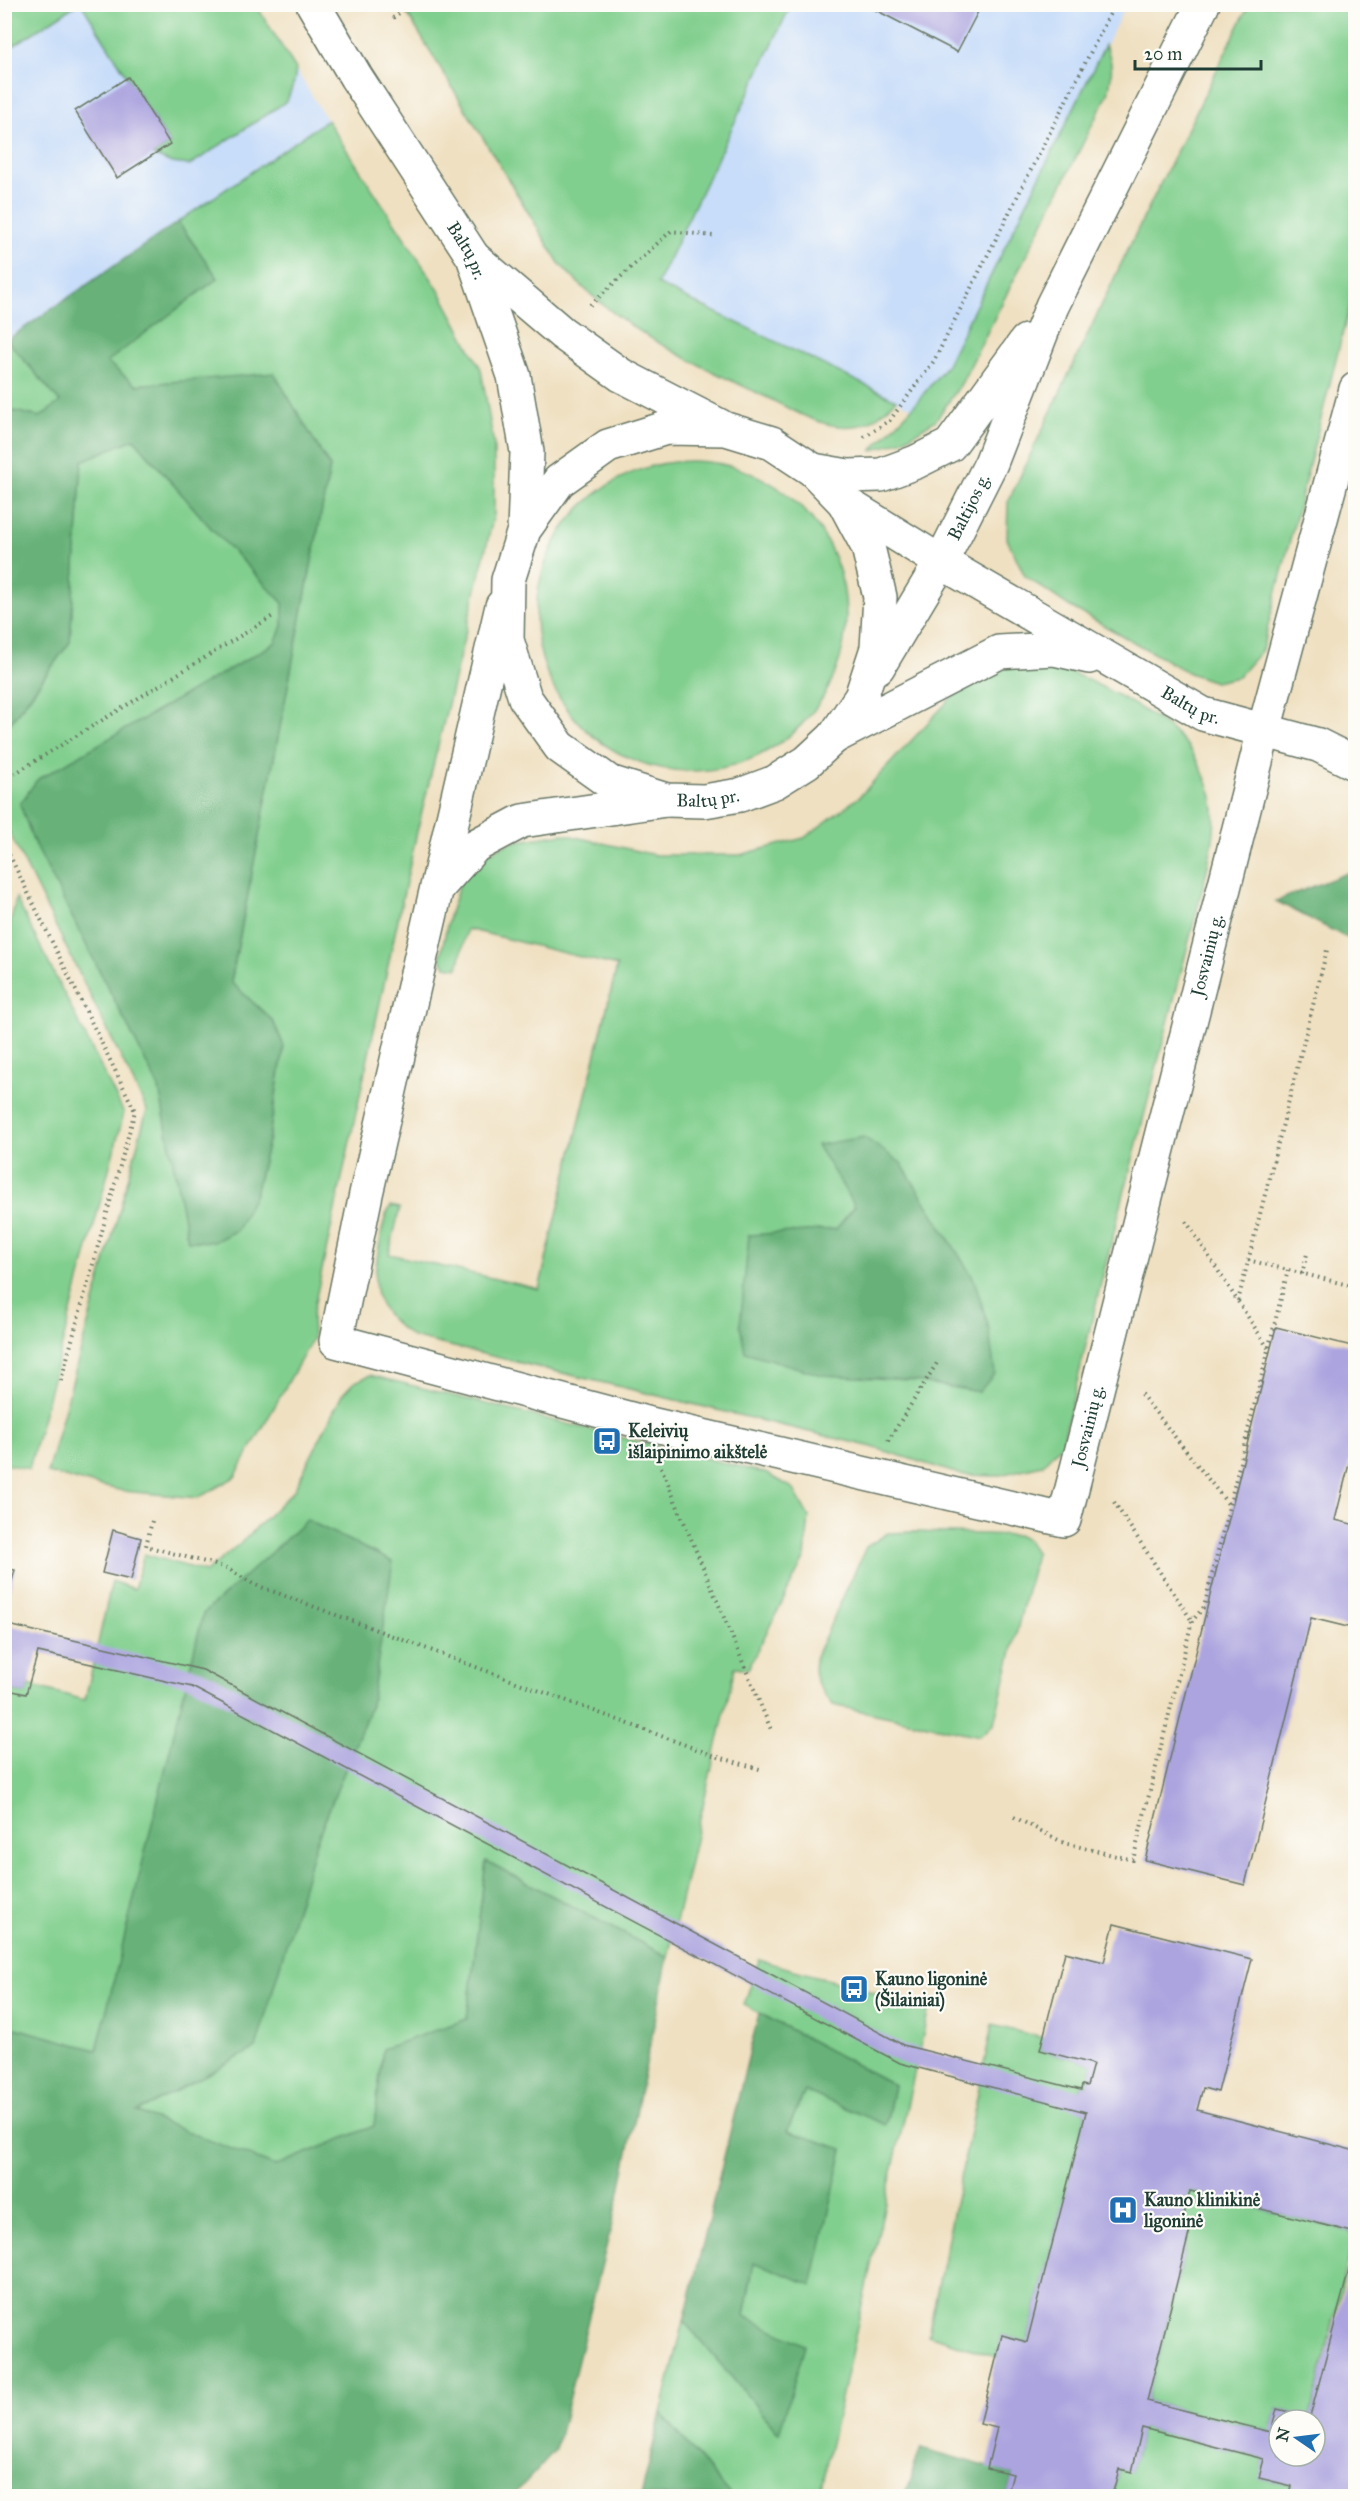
<svg xmlns="http://www.w3.org/2000/svg" width="1360" height="2501" viewBox="0 0 1360 2501" font-family="'IM FELL Great Primer',serif">
  <style>
    .built { fill: #c8ddf9 }
    .green { fill: #81cf8e; stroke: #508661; stroke-width: 1.5; fill-rule: evenodd }
    .forest { fill: #68b279; stroke: #447856; stroke-width: 1.5 }
    .building { fill: #aca4df; fill-rule: evenodd }
    .lines { fill: none; stroke-linecap: round; stroke-linejoin: round }
    .street-casing { stroke: #687665; stroke-width: 36 }
    .secondary-casing { stroke: #687665; stroke-width: 36 }
    .path { stroke: #687665; stroke-width: 4; stroke-dasharray: 1.5 4.5; stroke-linecap: butt }
    .street { stroke: #fff; stroke-width: 33 }
    .secondary { stroke: #fff; stroke-width: 33 }
    .labels { text-anchor: middle; dominant-baseline: central; stroke-width: 4.5; stroke-linejoin: round; paint-order: stroke }
    .street-label { font-size: 18px; fill: #1f3d34; stroke: #fdfcf7 }
    .poi-label { font-size: 18px; font-weight: bold; fill: #1f3d34; stroke: #fdfcf7; text-anchor: start }
  </style>
  <rect width="100%" height="100%" fill="#fdfcf7"/>
  <filter id="ink" filterUnits="userSpaceOnUse"><feTurbulence type="fractalNoise" baseFrequency=".0167" numOctaves="2"/><feDisplacementMap in="SourceGraphic" scale="12" xChannelSelector="R" yChannelSelector="G"/><feConvolveMatrix kernelMatrix="1 2 1 2 8 2 1 2 1" color-interpolation-filters="sRGB"/></filter>
  <filter id="wash" filterUnits="userSpaceOnUse"><feTurbulence type="fractalNoise" baseFrequency=".008" numOctaves="4" result="noise"/><feDisplacementMap in="SourceGraphic" scale="24" xChannelSelector="R" yChannelSelector="G"/><feGaussianBlur stdDeviation="1.35" result="paint"/><feColorMatrix in="noise" values="0 0 0 0 0 0 0 0 0 0 0 0 0 0 0 0 0 1.4 0 .05"/><feComposite in="paint" operator="in"/></filter>
  <g filter="url(#wash)">
    <rect width="100%" height="100%" fill="#efe0c1"/>
    <g class="built">
      <polygon points="5,5 256,5 327,120 5,342"/>
      <polygon points="791,5 1126,5 946,366 912,408 657,284"/>
    </g>
    <g class="green">
      <polygon points="18,4 76,4 76,5 5,51 5,11"/>
      <polygon points="82,5 256,5 296,69 294,82 287,101 190,165 172,163 153,155 170,144"/>
      <path d="M402,5H791L657,284L896,400C884,411 872,425 854,426C823,430 791,409 764,396C687,360 617,328 559,263Z"/>
      <polygon points="1249,5 1355,5 1355,285 1262,650 1238,677 1215,682 1189,673 1069,606 1025,576 1007,539 1008,502 1130,245"/>
      <path d="M1105,45C1114,62 1112,75 1108,94L961,384L936,420L904,440L871,451L912,408L946,366Z"/>
      <polygon points="327,120 440,292 481,369 494,445 494,515 417,832 312,1316 313,1338 235,1477 198,1498 123,1491 47,1473 147,1110 5,824 5,731 70,642 82,460 134,439 211,528 283,603 283,624 275,643 37,780 20,804 33,840 159,1088 188,1241 255,1194 269,1137 284,1046 273,1021 231,982 330,467 183,381 135,385 106,361 218,278 178,222"/>
      <polygon points="7,340 60,402 40,417 5,409 4,342"/>
      <circle cx="691" cy="616" r="155"/>
      <path d="M1045,662C1084,676 1155,711 1183,741C1195,752 1211,787 1213,802C1218,828 1210,854 1205,879L1101,1283L1062,1444L1042,1465L996,1476L962,1475L872,1447L412,1337C371,1307 371,1289 380,1242C382,1230 384,1216 391,1206L400,1208L389,1254L539,1289L617,966L467,929L458,968L446,966L440,959L449,916L462,877L484,855L512,842L563,834L655,855H740L804,838L859,797L949,700L986,674L1014,663ZM855,1206L979,1392L909,1380L749,1236L836,1229Z"/>
      <polygon points="16,898 124,1113 29,1469 4,1464 4,951"/>
      <polygon points="370,1375 765,1473 793,1488 809,1517 805,1557 748,1669 735,1667 668,1957 486,1861 467,2019 383,2049 374,2126 275,2166 136,2112 316,1842 371,1705 203,1614 97,2051 5,2025 4,1689 26,1694 28,1685 85,1700 112,1581 134,1589 144,1554 206,1572 245,1539 294,1490 342,1395 353,1383"/>
      <path d="M914,1532L1017,1535L1027,1540L1036,1554L994,1723L980,1736L833,1705C819,1687 810,1680 816,1656L866,1547L888,1533Z"/>
      <polygon points="759,1960 929,2008 819,2496 731,2496 661,2413 684,2321 779,2433 744,2316 754,2262 811,2284 843,2150 787,2131 805,2091 886,2124 894,2085 744,2005"/>
      <polygon points="992,2025 1044,2038 1040,2050 1093,2064 1087,2086 1082,2085 1076,2108 1086,2112 1027,2342 1002,2335 996,2357 928,2335"/>
      <polygon points="1190,2191 1355,2233 1310,2417 1277,2409 1271,2432 1147,2401 1190,2231 1181,2228"/>
      <polygon points="1142,2428 1264,2459 1260,2478 1292,2486 1289,2496 1112,2496 1119,2469 1132,2471"/>
    </g>
    <g class="forest">
      <polygon points="178,222 218,278 107,362 136,385 274,373 330,467 231,982 273,1021 284,1046 269,1137 255,1194 237,1230 214,1242 188,1241 159,1088 33,840 20,804 37,780 275,643 283,624 283,603 211,528 134,439 82,461 70,642 4,731 5,409 40,417 60,402 7,340"/>
      <polygon points="1355,870 1355,942 1276,901"/>
      <polygon points="864,1137 901,1163 974,1279 988,1325 995,1373 979,1392 909,1380 822,1375 745,1352 740,1325 749,1235 836,1229 855,1206 817,1145"/>
      <polygon points="307,1520 393,1562 371,1705 316,1842 256,2048 137,2112 275,2166 374,2126 383,2049 467,2019 486,1861 668,1957 620,2191 556,2449 513,2496 5,2496 4,2025 97,2050 203,1614"/>
      <polygon points="759,2013 894,2085 886,2125 805,2091 787,2131 843,2149 812,2285 754,2262 744,2316 805,2345 779,2433 684,2321"/>
      <polygon points="661,2413 731,2496 641,2496"/>
      <polygon points="921,2448 1013,2474 1007,2496 904,2496"/>
    </g>
    <g id="blocks">
      <g class="building">
        <polygon points="864,4 982,4 957,52"/>
        <polygon points="128,77 170,144 117,178 75,111"/>
        <polygon points="1276,1327 1356,1347 1356,1457 1351,1456 1335,1520 1356,1525 1356,1629 1311,1618 1245,1885 1145,1860"/>
        <polygon points="113,1530 141,1538 131,1580 102,1573"/>
        <polygon points="4,1568 15,1570 5,1606 4,1606"/>
        <path d="M4,1624L203,1670L903,2045L1081,2090L1082,2085L1087,2086L1093,2064L1040,2050L1065,1952L1104,1962L1114,1924L1252,1959L1218,2092L1203,2088L1197,2110L1356,2151V2233L1190,2191L1181,2228L1190,2230L1147,2401L1271,2432L1277,2409L1310,2417L1356,2243V2496H1289L1292,2486L1259,2478L1264,2459L1142,2428L1132,2472L1119,2469L1112,2496H1007L1013,2474L987,2468L997,2428L980,2424L1002,2335L1027,2342L1086,2112L900,2063L192,1687L38,1652L26,1694L4,1689ZM1279,2420H1315V2456H1279Z"/>
      </g>
    </g>
  </g>
  <g filter="url(#ink)">
    <use href="#blocks" fill-opacity="0" stroke="#687665" stroke-width="1.5"/>
    <g class="lines">
      <g class="street-casing">
        <g id="street">
          <path id="s1" d="M844,502L941,562L1203,714L1318,745L1356,764"/>
          <path id="s2" d="M502,606L366,1194L336,1341L642,1422L1064,1520L1264,730L1356,389"/>
          <polyline points="834,737 999,652 1054,649 1089,657"/>
          <polyline points="440,885 475,846 522,821 666,800"/>
        </g>
      </g>
      <g class="secondary-casing">
        <g id="secondary">
          <path id="s3" d="M313,4L356,77L473,257L514,376L527,452L524,530L508,580L507,640L525,698L560,747L609,782L666,800L704,801L740,795L775,782L807,762L834,737L861,697L877,648L880,597L868,547L844,502L813,470L772,443L726,429L666,428L608,446L559,481L524,530"/>
          <polyline points="474,258 562,333 621,375 720,426"/>
          <polyline points="813,470 848,476 881,475 916,462 950,445 1026,341"/>
          <path id="s4" d="M878,667L941,562L991,463L1052,306L1203,4"/>
        </g>
      </g>
      <g class="path">
        <polyline points="393,18 410,4"/>
        <polyline points="590,305 671,231 713,236"/>
        <polyline points="864,437 890,420 934,361 1115,4"/>
        <polyline points="4,780 273,616"/>
        <polyline points="4,844 135,1111 60,1384"/>
        <polyline points="1186,1221 1268,1348"/>
        <polyline points="1248,1260 1356,1287"/>
        <polyline points="1302,1274 1307,1254"/>
        <polyline points="1238,1301 1327,950"/>
        <polyline points="1141,1394 1228,1504"/>
        <polyline points="888,1441 937,1363"/>
        <polyline points="661,1467 772,1732"/>
        <polyline points="1114,1502 1192,1621"/>
        <polyline points="152,1521 146,1546 227,1568 253,1584 715,1756 763,1770"/>
        <polyline points="1014,1817 1064,1843 1133,1860 1192,1621 1204,1607 1288,1270"/>
      </g>
      <use href="#street" class="street"/>
      <use href="#secondary" class="secondary"/>
    </g>
  </g>
  <defs>
    <g id="bus-square" transform="scale(1.5)"><rect x="-9" y="-9" width="18" height="18" rx="4" fill="#1f6fb2" stroke="#fdfcf7"/><path d="M-5-6H5V4H4V6H2V4H-2V6H-4V4H-5ZM-3.5-4V0h7V-4ZM-3.5 1.2v1.5H-2V1.2ZM2 1.2v1.5H3.5V1.2Z" fill="#fff"/></g>
    <g id="hospital-square" transform="scale(1.5)"><rect x="-9" y="-9" width="18" height="18" rx="4" fill="#1f6fb2" stroke="#fdfcf7"/><path d="M-5-5h3v3.5h4V-5h3V5h-3V1.5h-4V5h-3Z" fill="#fff"/></g>
  </defs>
  <g fill-rule="evenodd">
    <use href="#bus-square" x="607" y="1441"/>
    <use href="#bus-square" x="854" y="1989"/>
    <use href="#hospital-square" x="1123" y="2210"/>
  </g>
  <g class="labels">
    <g class="street-label">
      <text stroke="none"><textPath href="#s3" startOffset="291">Baltų pr.</textPath></text>
      <text stroke="none"><textPath href="#s4" startOffset="184">Baltijos g.</textPath></text>
      <text stroke="none"><textPath href="#s1" startOffset="402">Baltų pr.</textPath></text>
      <text stroke="none"><textPath href="#s3" startOffset="976">Baltų pr.</textPath></text>
      <text stroke="none"><textPath href="#s2" startOffset="2086">Josvainių g.</textPath></text>
      <text stroke="none"><textPath href="#s2" startOffset="1600">Josvainių g.</textPath></text>
    </g>
    <g class="poi-label">
      <text x="628" y="1431">Keleivių<tspan x="628" dy="21">išlaipinimo aikštelė</tspan></text>
      <text x="875" y="1979">Kauno ligoninė<tspan x="875" dy="21">(Šilainiai)</tspan></text>
      <text x="1144" y="2200">Kauno klinikinė<tspan x="1144" dy="21">ligoninė</tspan></text>
    </g>
  </g>
  <rect width="1360" height="2501" fill="none" stroke="#fdfcf7" stroke-width="24"/>
  <g transform="translate(1297 2438) rotate(284)"><circle r="28" fill="#fdfcf7" stroke="#a4b0a9" stroke-width="1.5"/>
  <path d="M0-4.5L10 22L0 15L-10 22Z" fill="#1f6fb2"/>
  <text y="-9" font-size="16" font-weight="bold" text-anchor="middle" fill="#1f3d34">N</text>
  </g>
  <path d="M1135 60v9h126v-9" fill="none" stroke="#1f3d34" stroke-width="3"/>
  <text x="1144" y="60" font-size="18" fill="#1f3d34" stroke="#fdfcf7" stroke-width="4.5" paint-order="stroke">20 m</text>
</svg>
